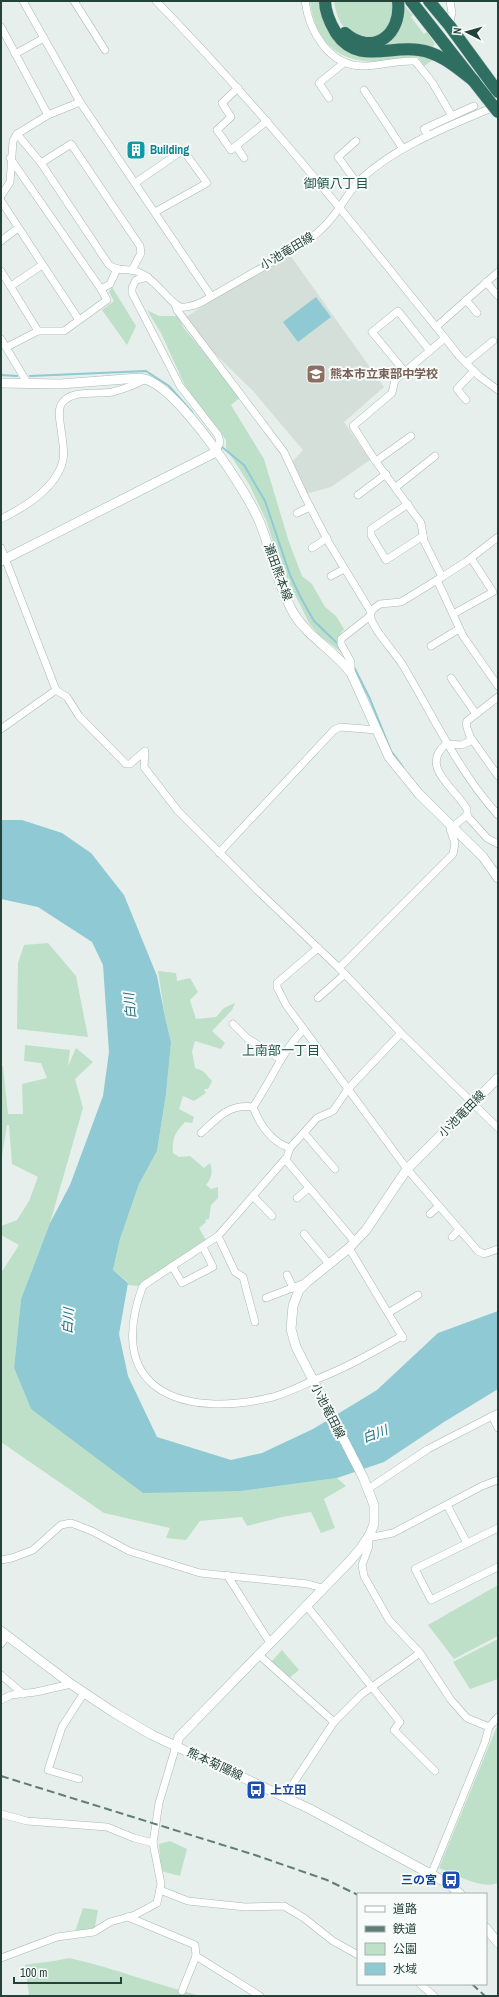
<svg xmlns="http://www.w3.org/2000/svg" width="499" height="1997" viewBox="0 0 499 1997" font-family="'Archivo Narrow','Noto Sans JP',sans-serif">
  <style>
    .built { fill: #d4dfda }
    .green { fill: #bfe0c8 }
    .water { fill: #8ec9d4 }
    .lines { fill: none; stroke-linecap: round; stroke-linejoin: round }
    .stream { stroke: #8ec9d4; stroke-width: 2 }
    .street-casing { stroke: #a8b8b2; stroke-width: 8 }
    .secondary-casing { stroke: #a4bbb3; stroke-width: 10 }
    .highway-casing { stroke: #c2cac8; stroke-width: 13 }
    .street { stroke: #fff; stroke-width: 7 }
    .secondary { stroke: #fff; stroke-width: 9 }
    .highway { stroke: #2f6f62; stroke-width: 12 }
    .rail { stroke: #5f7d75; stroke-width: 2; stroke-dasharray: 8 4; stroke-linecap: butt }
    .highway-bridge-casing { stroke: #c2cac8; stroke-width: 13; stroke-linecap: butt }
    .highway-bridge { stroke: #2f6f62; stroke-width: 12 }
    .labels { text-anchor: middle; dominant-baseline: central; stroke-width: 4; stroke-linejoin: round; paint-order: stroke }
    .culture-label { font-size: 12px; font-weight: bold; fill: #0d838f; stroke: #f7fbf9; text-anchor: start }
    .street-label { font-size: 12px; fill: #24423a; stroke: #f7fbf9 }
    .education-label { font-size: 12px; font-weight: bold; fill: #785e54; stroke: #f7fbf9; text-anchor: start }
    .transit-label { font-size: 12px; font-weight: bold; fill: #164399; stroke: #f7fbf9; text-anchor: start }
    .neighbourhood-label { font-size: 13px; fill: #1f5548; stroke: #f7fbf9 }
    .water-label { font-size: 13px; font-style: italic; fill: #1c6f80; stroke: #f7fbf9 }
  </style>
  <rect width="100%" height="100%" fill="#e6efeb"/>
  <polygon class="built" points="290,255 384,387 344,422 370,460 331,487 306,494 293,461 303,450 253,391 206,345 186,317 214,299"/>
  <g class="green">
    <path d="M310,1H322L335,38L436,58L424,66L418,57C409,60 400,60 390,61C345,66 316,48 310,1Z"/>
    <path d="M334,1H394L390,29L373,38C347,33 339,30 334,1Z"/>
    <polygon points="402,3 413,15 411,17 424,34 427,32 435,44 429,50 383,50 380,44"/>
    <polygon points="112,287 136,326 127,345 102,310 114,301 109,292"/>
    <polygon points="147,310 159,316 178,316 183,327 241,397 231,405 264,459 289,542 302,576 312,584 325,607 336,616 344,629 338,637 342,653 318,634 309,623 280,564 266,520 249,484 226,448 226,440 186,388 161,333"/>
    <polygon points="48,943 76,976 88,1037 17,1029 18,963 24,945"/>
    <path d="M158,971L176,973L177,981L190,978L198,992L190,1000L196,1019L216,1017L224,1008L235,1003L232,1010L212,1031L225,1043L221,1049L195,1041L192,1051L195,1068L203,1071L212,1081L208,1089H204L206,1093L194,1101L183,1096L179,1109L194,1117L192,1123L185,1122C175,1132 172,1139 173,1153L179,1157L190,1156L204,1168L210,1163C213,1172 212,1177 206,1185L211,1189L218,1187V1198L211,1205L209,1219L205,1220L206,1222L199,1228L207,1242L139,1286L128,1285V1282L113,1270L120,1239L139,1184L157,1151L166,1094L171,1042L165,1017Z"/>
    <polygon points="25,1045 70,1050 68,1066 76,1048 93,1062 75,1079 83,1108 50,1223 21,1299 14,1368 31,1409 60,1429 241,1491 337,1478 346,1486 324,1499 335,1528 321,1533 311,1512 282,1517 247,1526 242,1517 200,1521 186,1540 166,1538 170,1528 104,1513 1,1442 1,1273 19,1245 1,1235 1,1226 17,1220 29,1201 38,1177 12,1164 9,1125 7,1125 1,1162 1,1066 3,1066 8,1114 23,1114 22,1084 47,1078 41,1063 24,1061"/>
    <polygon points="498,1585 498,1636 454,1659 428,1625"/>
    <polygon points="498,1639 498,1679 470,1689 453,1662"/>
    <polygon points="282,1650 299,1670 288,1679 271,1662"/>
    <path d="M498,1724V1883C481,1890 455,1874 439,1868Z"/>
    <polygon points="170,1841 187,1849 180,1876 161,1871 159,1844"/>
    <polygon points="83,1908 98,1910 94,1932 74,1935"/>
    <path d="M69,1958C114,1968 157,1985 201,1996H23L29,1995L25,1965C40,1962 54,1962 69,1958Z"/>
  </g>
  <g class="water">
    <polygon points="316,297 331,317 298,342 283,322"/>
    <polygon points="1,820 22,820 62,833 91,853 124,895 157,976 165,1017 171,1042 166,1094 157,1151 139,1184 120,1239 113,1270 128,1283 119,1334 128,1376 157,1437 231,1460 262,1453 313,1429 377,1390 438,1333 498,1311 498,1389 444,1422 384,1462 337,1478 241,1491 143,1493 31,1409 14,1368 21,1299 50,1223 70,1185 103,1096 109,1052 103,965 92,942 38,907 1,899"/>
  </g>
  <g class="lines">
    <g class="stream">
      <polyline points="1,375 17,376"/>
      <polyline points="30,376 146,371 169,386 192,412"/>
      <polyline points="222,447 244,465 265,501 290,575 301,598 314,621 339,645"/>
      <polyline points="354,667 370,699 391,751 403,767"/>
    </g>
    <g class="street-casing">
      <g id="street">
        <polyline points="23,1 80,102 211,296"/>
        <polyline points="74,1 105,50"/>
        <path d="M156,1C240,87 316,178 391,271C413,299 437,327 459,356L479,376L498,390"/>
        <path d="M305,1C309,31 329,66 363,66C381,66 398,60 415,61L432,82L452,116L474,106"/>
        <polyline points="449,25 452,13 450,1"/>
        <polyline points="1,27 48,115"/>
        <polyline points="15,54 44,38"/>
        <polyline points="238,88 222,103 231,117 217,130 231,150 267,121"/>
        <polyline points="364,90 403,149"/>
        <polyline points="329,98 319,83 345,62"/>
        <path d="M17,134L41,163L109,265C117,272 129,268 138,272C155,278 171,305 181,307C188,308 195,305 202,302L305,243C314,236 323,229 330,220C341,207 349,191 361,179C399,144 450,126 496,106"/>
        <polyline points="428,136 424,129 452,116"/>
        <polyline points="356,141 338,157 357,183"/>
        <polyline points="236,146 244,158"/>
        <polyline points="10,158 101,289"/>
        <polyline points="41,163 71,144 140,246 141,253 132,270"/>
        <polyline points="135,183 183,150 207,183 155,212"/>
        <polyline points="1,196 10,182 13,141 17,134 48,115 80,102"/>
        <polyline points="1,201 79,320"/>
        <polyline points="1,241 18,228"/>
        <polyline points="1,271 38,331"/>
        <polyline points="148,277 136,280 132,288 132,293 180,386 218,435 220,442 216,452"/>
        <polyline points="486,282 498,296"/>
        <polyline points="11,286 42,265"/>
        <polyline points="466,300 477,313"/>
        <polyline points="175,304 177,310 284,452 305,497 329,543 371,612"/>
        <polyline points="436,327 498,272"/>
        <path d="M445,338L395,380L392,393L353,426L374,459L421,523L424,541L442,577L401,602L380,604L372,610L370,616C374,631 393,650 402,664C433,715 458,771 498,815"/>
        <polyline points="1,339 28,384"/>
        <polyline points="7,347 38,331 64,331 107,300 101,289 110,284 117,269"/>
        <polyline points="466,363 493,341"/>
        <polyline points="405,372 372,332 398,311 430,351"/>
        <polyline points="466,400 457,389 474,371"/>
        <polyline points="376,461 411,436"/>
        <polyline points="396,487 435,456"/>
        <polyline points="358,495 386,474"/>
        <polyline points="408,504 371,529 371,535 386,560 423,536"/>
        <polyline points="297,513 310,507"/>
        <path d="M1,519C25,507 57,488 63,460C65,451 62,439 61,429C60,421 57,410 62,403C72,389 98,395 112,392C124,389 135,385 146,379"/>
        <polyline points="1,548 56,690 67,697 79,716 126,764 130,764 145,751 144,767 178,811 257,890 339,968 401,1033 498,1128"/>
        <polyline points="312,548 327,538"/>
        <polyline points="331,576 344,569"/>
        <polyline points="442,577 467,561 498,537"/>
        <polyline points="437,580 463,636 498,686"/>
        <polyline points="453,614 493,592 471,558"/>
        <polyline points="431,646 459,629"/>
        <polyline points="351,673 351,662 341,644 341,639 370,616"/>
        <polyline points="451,678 476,714"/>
        <path d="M498,697L467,721C464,728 472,734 470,741L462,745L446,744C419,767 455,788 467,809V815L469,818L487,838L498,844"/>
        <polyline points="1,729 56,690"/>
        <polyline points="471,738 498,776"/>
        <polyline points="219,853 334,730 340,727 377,730"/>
        <polyline points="318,948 277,983 277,987 286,1005 407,1169 478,1251 484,1254 498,1249"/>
        <polyline points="339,968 453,854 455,843 450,829 467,815"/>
        <polyline points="318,998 345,974"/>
        <polyline points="233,1024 247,1038 280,1059"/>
        <path d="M201,1133C219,1117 228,1104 253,1107"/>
        <polyline points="304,1133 335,1169"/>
        <path d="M290,1148C271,1142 260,1125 253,1107C271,1081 281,1053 303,1030"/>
        <polyline points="285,1159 355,1242"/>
        <polyline points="253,1196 272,1216"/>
        <polyline points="297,1198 309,1188"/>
        <polyline points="430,1214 439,1206"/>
        <polyline points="304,1234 329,1264"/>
        <path d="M218,1236L144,1285L142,1288C104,1394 187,1418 273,1397C287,1393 299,1387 312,1381C344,1369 372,1353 402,1336"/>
        <polyline points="452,1237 459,1230"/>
        <polyline points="349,1248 403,1338"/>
        <polyline points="172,1266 182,1283 213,1267 203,1247"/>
        <polyline points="287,1275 293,1288"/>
        <polyline points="266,1298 305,1283"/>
        <polyline points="388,1313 418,1295"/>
        <polyline points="255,1322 243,1277 235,1272 218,1236 287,1157 290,1148 317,1118 333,1111 348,1089 401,1033"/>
        <polyline points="492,1416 498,1428"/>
        <polyline points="368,1489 428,1449 498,1413"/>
        <polyline points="447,1505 467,1543"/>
        <polyline points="498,1528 415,1569 431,1600 498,1567"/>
        <polyline points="1,1560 12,1558 33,1550 61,1525 71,1523 92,1531 129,1551 200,1573 308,1584 322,1588"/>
        <polyline points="227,1575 270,1643"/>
        <polyline points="306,1605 400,1722 394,1730 435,1771"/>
        <polyline points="1,1644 7,1636"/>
        <polyline points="258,1654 334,1722"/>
        <polyline points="1,1675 23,1694"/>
        <polyline points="1,1700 11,1695 36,1692 71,1684"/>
        <polyline points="489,1727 467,1718 451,1700 420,1653 389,1620 364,1576 362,1565 369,1546 368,1538 393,1533 482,1486 498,1480"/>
        <polyline points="79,1779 48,1770 62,1727 84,1693"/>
        <polyline points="285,1796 334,1722 362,1694 420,1653"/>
        <polyline points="1,1814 27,1821 107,1827 134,1838 153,1843"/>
        <polyline points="431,1875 485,1742 489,1727 498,1717"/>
        <polyline points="160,1890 188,1901 245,1907 284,1906 304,1918 333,1941 358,1955"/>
        <polyline points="128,1917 195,1945 196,1956"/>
        <polyline points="1,1958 57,1937 94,1932 110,1922 135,1915 157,1903 161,1884 153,1843 159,1803 176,1746"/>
        <polyline points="420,1984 434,1996"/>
        <polyline points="182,1991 196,1956 260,1996"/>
      </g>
    </g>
    <g class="secondary-casing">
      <g id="secondary">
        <path d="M1,383L60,384L139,378C143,379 147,379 150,381C182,395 247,490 260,523C272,553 278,586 294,614C309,638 335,651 351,673L389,757L419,794L483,857L498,878"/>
        <polyline points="1,561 216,452"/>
        <polyline points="1,1631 71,1684 113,1712 152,1735 310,1809 449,1884 460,1894"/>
        <polyline points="176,1746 179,1737 349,1562 361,1548 370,1534 374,1524 374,1505 363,1477 296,1347 291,1329 293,1306 299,1290 307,1282 349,1248 366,1230 407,1169 498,1078"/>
        <polyline points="486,1928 498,1943"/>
      </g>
    </g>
    <g class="highway-casing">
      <g id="highway">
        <path d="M325,1C325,12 330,23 336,33C358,65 389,45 419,50C441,53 457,68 474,81"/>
        <polyline points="411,1 487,98"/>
        <polyline points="429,1 449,25 498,92"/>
        <path d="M345,33C373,57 402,35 398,1"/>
      </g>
    </g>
    <use href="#street" class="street"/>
    <use href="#secondary" class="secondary"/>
    <use href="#highway" class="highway"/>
    <g class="rail">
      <polyline points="1,1776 255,1855 327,1880 358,1895"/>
      <polyline points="472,1984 485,1996"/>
    </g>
    <g class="highway-bridge-casing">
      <polyline id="highway-bridge" points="487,98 498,112"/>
    </g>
    <use href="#highway-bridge" class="highway-bridge"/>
  </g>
  <defs>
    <g id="building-square" transform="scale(1)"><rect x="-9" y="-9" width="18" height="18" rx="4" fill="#0f9aa8" stroke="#f7fbf9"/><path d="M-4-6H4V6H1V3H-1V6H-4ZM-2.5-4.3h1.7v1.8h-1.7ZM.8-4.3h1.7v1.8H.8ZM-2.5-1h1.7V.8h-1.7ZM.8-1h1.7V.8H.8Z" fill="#fff"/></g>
    <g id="school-square" transform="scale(1)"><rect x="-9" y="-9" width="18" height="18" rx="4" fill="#8d6e63" stroke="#f7fbf9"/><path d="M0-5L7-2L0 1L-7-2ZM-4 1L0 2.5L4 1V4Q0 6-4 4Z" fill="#fff"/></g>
    <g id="bus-square" transform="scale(1)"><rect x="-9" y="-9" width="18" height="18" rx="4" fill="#1a4fb4" stroke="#f7fbf9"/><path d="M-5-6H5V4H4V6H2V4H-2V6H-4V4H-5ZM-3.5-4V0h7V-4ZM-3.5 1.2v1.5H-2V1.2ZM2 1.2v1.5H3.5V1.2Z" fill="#fff"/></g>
  </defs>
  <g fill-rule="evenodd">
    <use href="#building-square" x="136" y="150"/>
    <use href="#school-square" x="316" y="374"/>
    <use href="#bus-square" x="256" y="1790"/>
    <use href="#bus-square" x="451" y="1880"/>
  </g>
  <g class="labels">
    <g class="culture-label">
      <text x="150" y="150">Building</text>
    </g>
    <g class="street-label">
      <text transform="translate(287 251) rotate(-31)">小池竜田線</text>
      <text transform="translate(278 572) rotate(70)">瀬田熊本線</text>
      <text transform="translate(462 1114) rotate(-45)">小池竜田線</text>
      <text transform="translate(328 1411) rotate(63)">小池竜田線</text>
      <text transform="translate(215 1764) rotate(25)">熊本菊陽線</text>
    </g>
    <g class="education-label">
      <text x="330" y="374">熊本市立東部中学校</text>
    </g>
    <g class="transit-label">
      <text x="270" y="1790">上立田</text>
      <text x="437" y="1880" text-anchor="end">三の宮</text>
    </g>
    <g class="neighbourhood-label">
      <text x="336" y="183">御領八丁目</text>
      <text x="281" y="1050">上南部一丁目</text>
    </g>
    <g class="water-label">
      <text transform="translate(130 1006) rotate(-96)">白川</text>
      <text transform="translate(68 1321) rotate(-87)">白川</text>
      <text transform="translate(375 1434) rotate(-21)">白川</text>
    </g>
  </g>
  <rect width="499" height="1997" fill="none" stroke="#24423a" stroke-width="4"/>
  <rect x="357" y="1893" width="130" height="92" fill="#f7fbf9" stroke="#a3b1ad"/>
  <rect x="365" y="1906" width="20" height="6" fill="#ffffff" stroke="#a3b1ad"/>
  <text x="393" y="1913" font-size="12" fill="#24423a">道路</text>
  <rect x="365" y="1926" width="20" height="6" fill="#5f7d75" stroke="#a3b1ad"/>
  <text x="393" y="1933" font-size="12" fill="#24423a">鉄道</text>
  <rect x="365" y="1943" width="20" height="12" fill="#bfe0c8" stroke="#a3b1ad"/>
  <text x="393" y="1953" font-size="12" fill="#24423a">公園</text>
  <rect x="365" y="1963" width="20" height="12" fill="#8ec9d4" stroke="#a3b1ad"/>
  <text x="393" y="1973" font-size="12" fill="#24423a">水域</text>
  <g transform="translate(467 32) rotate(276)" stroke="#f7fbf9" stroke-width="3" paint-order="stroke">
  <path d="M0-3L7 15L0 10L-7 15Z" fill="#24423a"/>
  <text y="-6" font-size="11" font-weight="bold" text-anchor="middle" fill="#24423a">N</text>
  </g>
  <path d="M14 1977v6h107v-6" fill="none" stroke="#24423a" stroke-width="2"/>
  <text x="20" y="1977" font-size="12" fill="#24423a" stroke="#f7fbf9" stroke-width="3" paint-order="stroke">100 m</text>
</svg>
